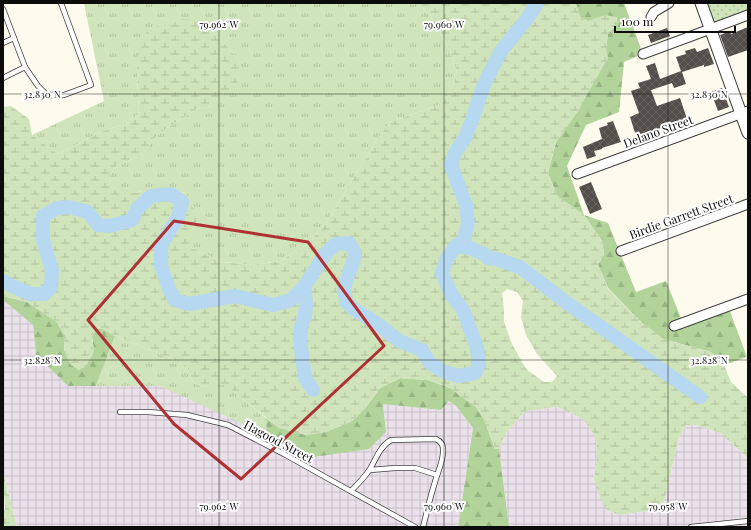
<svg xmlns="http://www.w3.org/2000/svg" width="751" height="530" viewBox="0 0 751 530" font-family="'Playfair Display',serif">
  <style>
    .industrial { fill: url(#industrial-grid) }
    .grass { fill: url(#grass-tufts) }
    .forest { fill: url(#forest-firs) }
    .wetland { fill: url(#wetland-marsh); fill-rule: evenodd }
    .park { fill: url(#park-dots) }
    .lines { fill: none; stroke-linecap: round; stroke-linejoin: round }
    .stream { stroke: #448ac0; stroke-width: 2.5 }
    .river { stroke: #b6d8f0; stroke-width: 14 }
    .building { fill: url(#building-cross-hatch) }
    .service-casing { stroke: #3f3f3f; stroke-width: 6 }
    .minor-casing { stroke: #3f3f3f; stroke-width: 11 }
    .tertiary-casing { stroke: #3f3f3f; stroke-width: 13 }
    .service { stroke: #fff; stroke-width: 4.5 }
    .minor { stroke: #fff; stroke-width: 9 }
    .tertiary { stroke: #fff; stroke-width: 11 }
    .marked { fill: none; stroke: #af3133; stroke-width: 3; stroke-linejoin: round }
    .ticks { fill: none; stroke: #0c0c0c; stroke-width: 1; stroke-opacity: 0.45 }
    .labels { text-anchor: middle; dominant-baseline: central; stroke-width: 4; stroke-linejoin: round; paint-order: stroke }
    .street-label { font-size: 12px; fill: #0c0c0c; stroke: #fff }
    .ticks-label { font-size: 10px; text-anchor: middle; fill: #0c0c0c; stroke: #fff; stroke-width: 4; stroke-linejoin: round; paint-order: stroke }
  </style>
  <defs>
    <pattern id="industrial-grid" width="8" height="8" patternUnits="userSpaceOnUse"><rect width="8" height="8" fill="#eae1ea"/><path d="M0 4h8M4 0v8" fill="none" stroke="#c8c0c8"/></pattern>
    <pattern id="grass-tufts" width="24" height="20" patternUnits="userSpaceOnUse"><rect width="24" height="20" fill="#cfe4ba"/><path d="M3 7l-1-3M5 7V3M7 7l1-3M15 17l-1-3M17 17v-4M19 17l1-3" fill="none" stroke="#b1c29f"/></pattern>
    <pattern id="forest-firs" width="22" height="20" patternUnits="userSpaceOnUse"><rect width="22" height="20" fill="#b2d49b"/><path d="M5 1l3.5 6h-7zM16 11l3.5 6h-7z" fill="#98b584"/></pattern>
    <pattern id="wetland-marsh" width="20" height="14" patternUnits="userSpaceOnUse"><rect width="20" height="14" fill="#cfe4ba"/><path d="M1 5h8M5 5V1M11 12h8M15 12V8" fill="none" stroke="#b1c29f"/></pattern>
    <pattern id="park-dots" width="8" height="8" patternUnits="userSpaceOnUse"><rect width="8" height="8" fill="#cfe4ba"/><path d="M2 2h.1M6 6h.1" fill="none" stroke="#b1c29f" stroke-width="1.8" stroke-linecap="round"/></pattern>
    <pattern id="building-cross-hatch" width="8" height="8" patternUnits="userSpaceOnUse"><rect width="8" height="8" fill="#544e4a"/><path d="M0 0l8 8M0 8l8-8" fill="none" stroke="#686360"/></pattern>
  </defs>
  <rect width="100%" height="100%" fill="#fdfbed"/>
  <g class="industrial">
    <polygon points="3,300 33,325 36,355 68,386 160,386 247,422 386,432 383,404 441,410 449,401 456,406 473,428 458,527 17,527 3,472"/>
    <polygon points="557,407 582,418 596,437 597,458 594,479 607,510 619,515 654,510 664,502 679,437 686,425 697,425 720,433 748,458 748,527 509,527 499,449 506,433 525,411"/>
  </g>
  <g class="grass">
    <polygon points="84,3 419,3 429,15 450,50 457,72 454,84 442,104 390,122 378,138 325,225 305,246 280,261 253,265 222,262 190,247 190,232 196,225 186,193 168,190 143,191 132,193 117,193 111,187 110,176 116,166 144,154 152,140 167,128 197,109 212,106 243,72 236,56 212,31 137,76 139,113 128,123 103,131 58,154 32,135 104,101"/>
    <polygon points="115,336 173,359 188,369 193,382 202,387 223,384 232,390 266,418 267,435 160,386 96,386"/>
  </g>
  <g class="forest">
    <polygon points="576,3 624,3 643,54 624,62 619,112 586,125 567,166 584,215 608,223 636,292 666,281 683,323 728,306 747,357 724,365 711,352 663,339 639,320 608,288 598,265 604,254 602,241 584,215 557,196 548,173 556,142 579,109 606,48 608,34 616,25 617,17 588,21 580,17 576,4"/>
    <polygon points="3,296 27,302 56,321 65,335 64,352 94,352 92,336 95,330 101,328 115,336 96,386 68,386 36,355 33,325 3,300"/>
    <polygon points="400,378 428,380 450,388 476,407 484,419 495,449 499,449 509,527 458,527 473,428 456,406 449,401 441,410 383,404 386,432 369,449 307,458 267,435 266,418 279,428 306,435 326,432 352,421 366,407 380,388"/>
  </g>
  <g class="wetland">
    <path d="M419,3H576V4L580,17L588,21L605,15L617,17L616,25L608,34L606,48L608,58L579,109L556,142L548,173L557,196L584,215L602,241L604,254L598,265L608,289L639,320L663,339L711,352L724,365L731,382L748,398V458L720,433L697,425H686L679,437L664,502L654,510L619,515L607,510L601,500L594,479L597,458L596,437L582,418L557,407L525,411L506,433L499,449H495L484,419L476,407L450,388L428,380L400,378L380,388L366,407L352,421L326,432L306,435L279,428L232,390L223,385L202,387L193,382L188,369L173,359L115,336L101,328L95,330L92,336L94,352L85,368L79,370L71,365L64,352L65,335L56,321L27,302L3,296V107L11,106L29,119L32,135L58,154L103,131L128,123L139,113L137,76L138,49L148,30L173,20L193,19L212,31L236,56L243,72L232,92L212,106L197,109L167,128L152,140L144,154L116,166L110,176L111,187L118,193H132L143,191L168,190L186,193L196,214V225L190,232V247L222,262L253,265L280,261L305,246L325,225L378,138L390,122L442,104L454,84L457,72L450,50L429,15ZM507,289L517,292L523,301L521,317L526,335L537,354L557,376L552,382H544L526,369L512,344L504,322V310L502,293Z"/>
    <polygon points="3,472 17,527 3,527 3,512 5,509 4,490 3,489"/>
  </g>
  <polygon class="park" points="701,3 748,3 748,15 711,29"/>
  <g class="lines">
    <polyline class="stream" points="502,58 532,3"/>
    <g class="river">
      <polyline points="456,246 469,248 484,254 488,258 496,259 520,267 567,303 700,397"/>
      <polyline points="3,281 12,286 30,294 44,294 51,287 52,270 43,240 43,216 57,208 69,207 88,212 98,225 110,226 132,220 137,209 151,196 171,194 182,202 178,217 161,245 161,266 169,289 175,300 189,304 235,296 273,305 291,300 304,287 325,254 336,244 349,243 355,253 353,262 344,287 346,302 355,310 379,325 399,341 422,350 429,362 444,372 459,376 475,373 479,364 477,348 463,310 451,294 442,273 447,258 456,246 464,240 468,223 466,205 451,165 455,153 466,136 472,120 484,84 501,51 527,19 537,3"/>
      <polyline points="304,287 306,304 305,314 301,327 300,340 305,378 313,390"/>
    </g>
  </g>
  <g class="building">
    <polygon points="748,27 748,50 728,57 720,35 730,31 731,34"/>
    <polygon points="667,28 670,36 651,43 648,35"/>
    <polygon points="695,48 697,52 708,48 714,64 704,67 704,65 682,72 686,84 674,88 672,83 651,90 657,106 680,98 687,119 646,133 647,136 637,139 630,117 639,113 631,91 640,88 638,83 651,79 646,66 655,63 660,79 681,71 676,57 686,54 685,51"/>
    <polygon points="722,88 729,107 718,111 711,92"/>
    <polygon points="613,121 621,142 602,148 602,149 594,151 596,156 587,159 583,147 602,139 599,128 608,125 607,123"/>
    <polygon points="591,182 602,209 590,214 579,187"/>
  </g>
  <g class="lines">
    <g class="service-casing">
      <g id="service">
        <polyline points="3,9 25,67 38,86 46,94 55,96 64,95 91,85 61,3"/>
        <polyline points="3,43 14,38"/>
        <polyline points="3,78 25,67"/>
        <polyline points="120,412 148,412 187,415 228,425 284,454 415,527"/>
        <polyline points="370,470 395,468 415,468 437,475"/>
        <path d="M351,491C358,484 365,477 370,469C376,459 380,446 391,440L436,439C440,441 443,444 443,449C444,460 438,471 435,482C430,497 427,512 423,527"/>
        <polyline points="691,527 748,521"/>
      </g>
    </g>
    <g class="minor-casing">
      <g id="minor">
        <polyline points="651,17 654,12 669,3"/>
        <polyline points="643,54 748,15"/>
        <polyline points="577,174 748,111"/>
        <polyline points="621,251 748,204"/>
        <polyline points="674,326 748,299"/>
      </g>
    </g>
    <g class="tertiary-casing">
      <polyline id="tertiary" points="701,3 748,133"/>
    </g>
    <use href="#service" class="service"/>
    <use href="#minor" class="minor"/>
    <use href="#tertiary" class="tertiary"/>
  </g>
  <path class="marked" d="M174,221L308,242L384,346L241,479L174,424L88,320Z"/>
  <path class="ticks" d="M219,3V527M444,3V527M668,3V527M3,94H748M3,360H748"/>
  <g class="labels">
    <g class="street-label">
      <text transform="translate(658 131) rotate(-20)">Delano Street</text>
      <text transform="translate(681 216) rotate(-20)">Birdie Garrett Street</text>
      <text transform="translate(279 441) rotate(28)">Hagood Street</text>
    </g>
  </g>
  <g class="ticks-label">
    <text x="219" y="28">79.962°W</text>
    <text x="444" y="28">79.960°W</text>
    <text x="42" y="98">32.830°N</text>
    <text x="709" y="98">32.830°N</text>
    <text x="42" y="364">32.828°N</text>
    <text x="709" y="364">32.828°N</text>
    <text x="219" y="510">79.962°W</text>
    <text x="444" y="510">79.960°W</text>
    <text x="668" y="510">79.958°W</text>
  </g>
  <rect width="751" height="530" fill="none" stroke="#0c0c0c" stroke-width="8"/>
  <path d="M615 26v6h120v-6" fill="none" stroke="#0c0c0c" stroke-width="2"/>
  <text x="621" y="26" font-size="12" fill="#0c0c0c" stroke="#ffffff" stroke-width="3" paint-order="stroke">100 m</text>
</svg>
